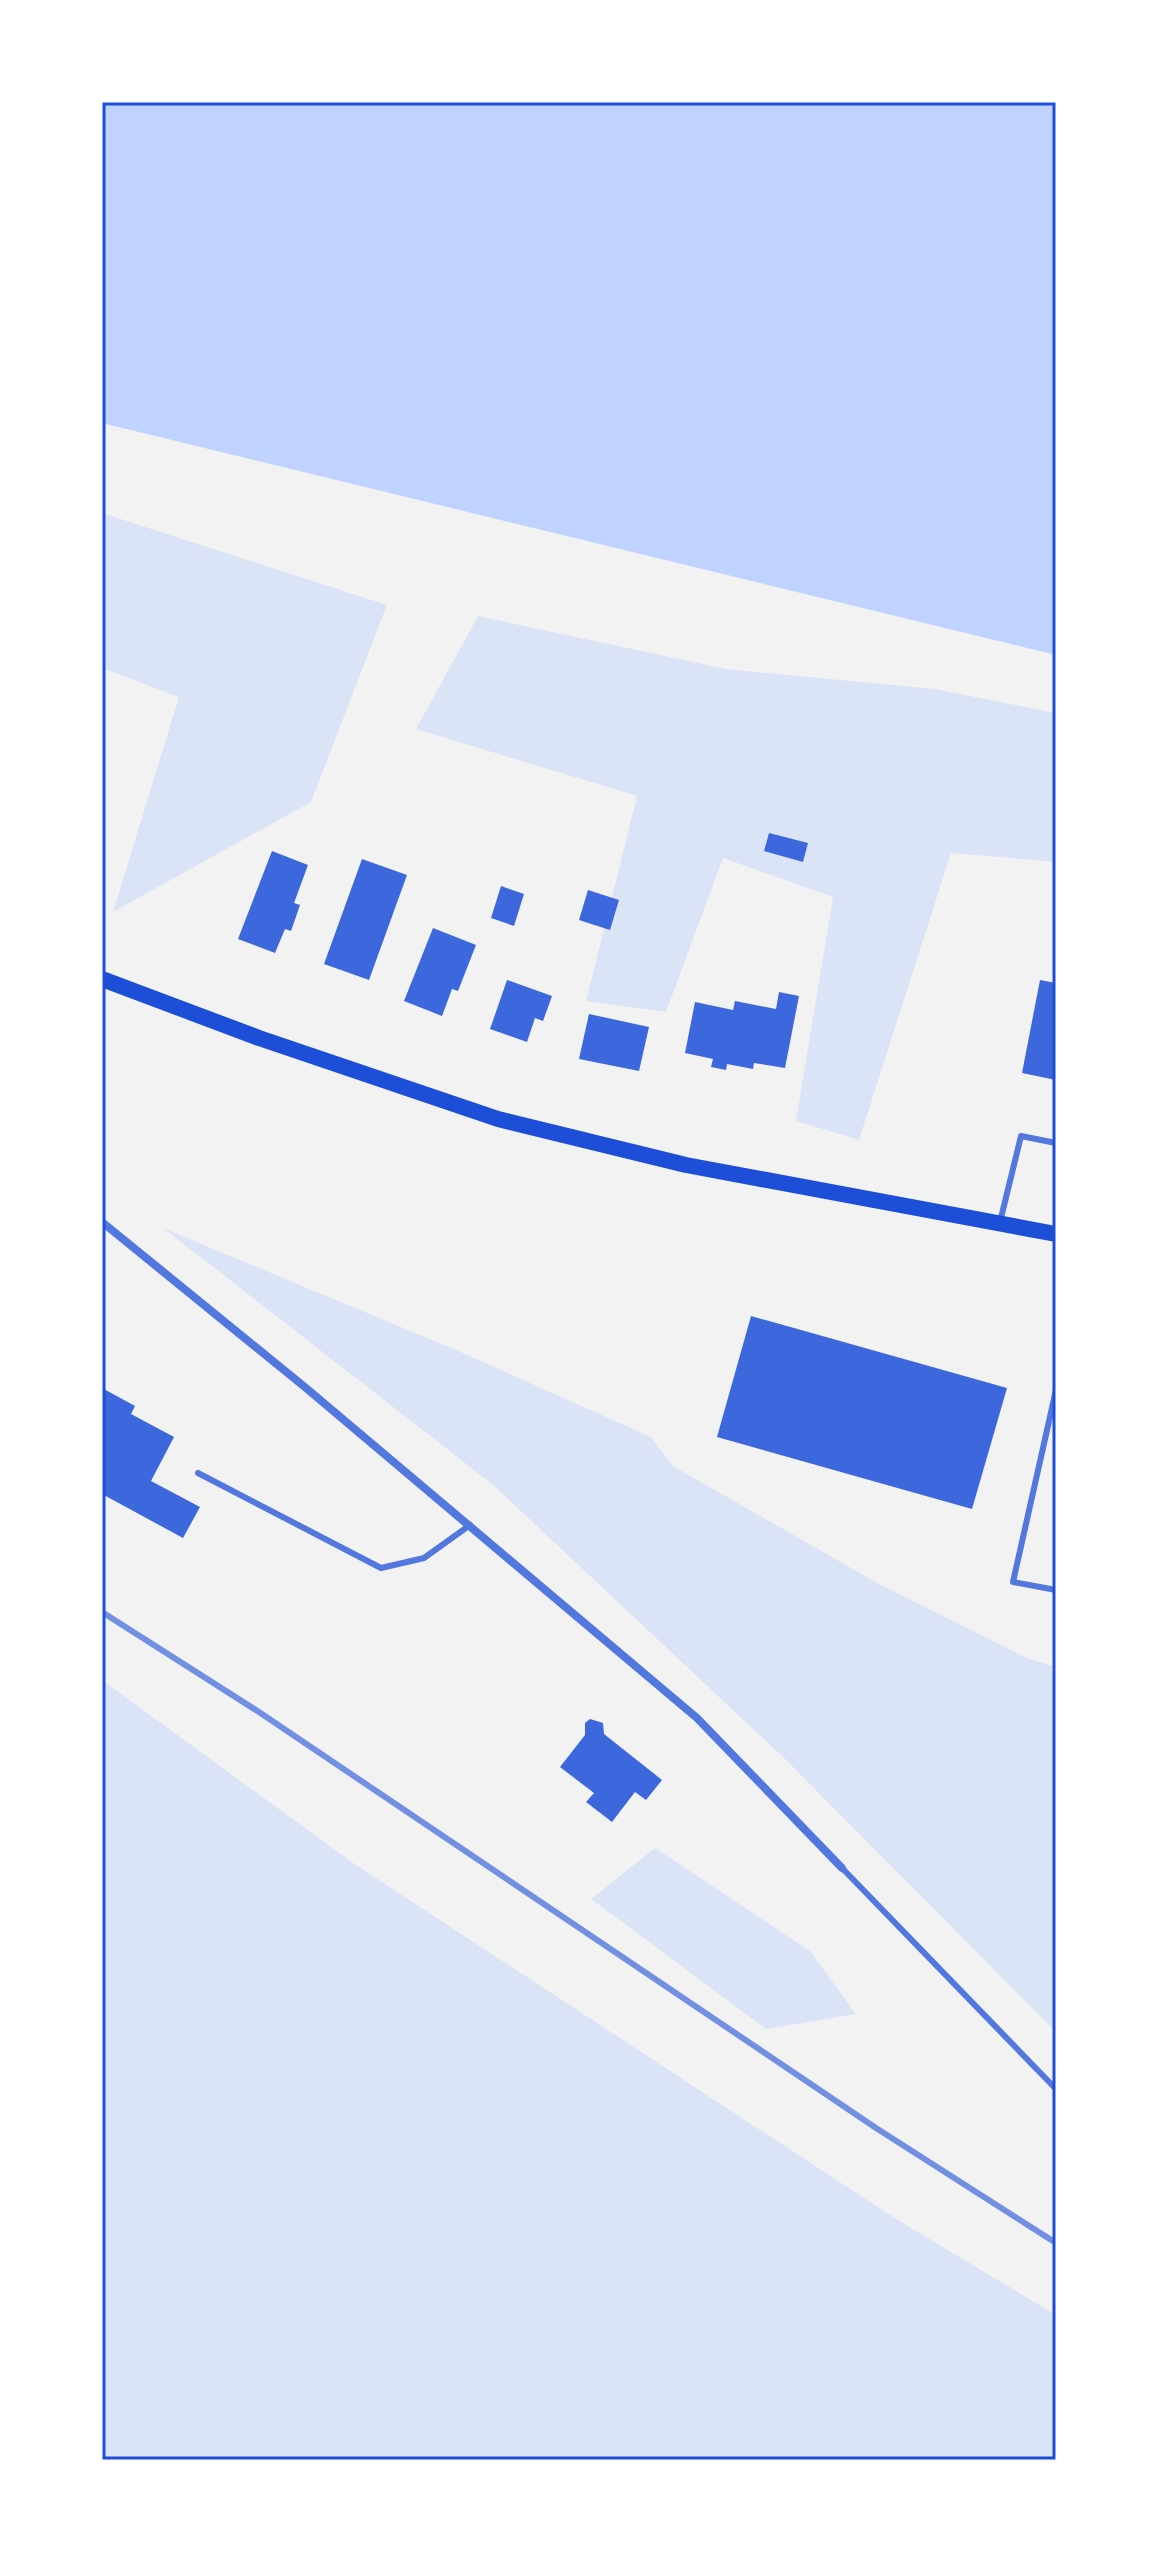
<svg xmlns="http://www.w3.org/2000/svg" width="1158" height="2562" viewBox="0 0 1158 2562" font-family="'Fira Sans Condensed',sans-serif">
  <style>
    .green { fill: #dbe4f7 }
    .water { fill: #bfd3fe }
    .building { fill: #3d67dc }
    .lines { fill: none; stroke-linecap: round; stroke-linejoin: round }
    .service { stroke: #5277de; stroke-width: 6 }
    .minor { stroke: #5277de; stroke-width: 8 }
    .secondary { stroke: #1d4ed8; stroke-width: 16 }
    .rail { stroke: #7290e2; stroke-width: 6 }
    .neatline { fill: none; stroke: #1d4ed8; stroke-width: 3 }
  </style>
  <rect width="100%" height="100%" fill="#f2f2f2"/>
  <g class="green">
    <polygon points="102,513 387,605 311,802 113,912 179,697 102,668"/>
    <polygon points="478,616 726,669 935,689 1056,713 1056,862 951,853 859,1140 796,1121 833,897 723,858 666,1012 586,1001 637,796 416,729"/>
    <polygon points="163,1228 456,1350 651,1437 673,1466 879,1584 1027,1658 1056,1667 1056,2032 783,1757 492,1484"/>
    <polygon points="102,1680 353,1863 893,2217 1056,2315 1056,2460 102,2460"/>
    <polygon points="655,1848 810,1951 856,2014 766,2029 591,1899"/>
  </g>
  <polygon class="water" points="102,102 1056,102 1056,655 102,423"/>
  <g class="building">
    <polygon points="769,833 808,843 803,862 764,851"/>
    <polygon points="272,851 308,865 294,903 300,905 291,931 285,929 275,953 238,939"/>
    <polygon points="362,859 407,875 369,980 324,964"/>
    <polygon points="501,886 524,894 514,926 491,918"/>
    <polygon points="588,890 619,900 610,930 579,920"/>
    <polygon points="433,928 476,945 458,991 452,989 442,1016 404,1001"/>
    <polygon points="507,980 552,996 543,1021 535,1018 527,1042 490,1029"/>
    <polygon points="1040,980 1056,983 1056,1080 1022,1073"/>
    <polygon points="779,992 799,996 785,1068 754,1063 753,1069 727,1064 726,1070 711,1067 713,1059 685,1053 695,1002 733,1010 735,1001 776,1009"/>
    <polygon points="589,1014 649,1027 639,1071 579,1059"/>
    <polygon points="751,1316 1007,1388 972,1509 717,1437"/>
    <polygon points="102,1388 135,1406 131,1414 174,1437 151,1481 200,1507 183,1538 102,1494"/>
    <polygon points="590,1719 603,1723 604,1734 662,1780 646,1800 635,1792 612,1822 586,1802 594,1793 560,1767 585,1735 585,1723"/>
  </g>
  <g class="lines">
    <g class="service">
      <polyline points="1000,1222 1021,1136 1056,1143"/>
      <polyline points="1056,1390 1013,1582 1056,1590"/>
      <polyline points="198,1473 381,1568 424,1558 470,1525"/>
      <polyline points="842,1868 1056,2089"/>
    </g>
    <polyline class="minor" points="102,1222 306,1388 697,1718 842,1868"/>
    <polyline class="secondary" points="102,979 259,1038 498,1119 686,1165 1056,1234"/>
    <polyline class="rail" points="102,1612 259,1712 876,2128 1056,2243"/>
  </g>
  <rect width="1158" height="2562" fill="none" stroke="#ffffff" stroke-width="208"/>
  <rect x="104" y="104" width="950" height="2354" class="neatline"/>
</svg>
